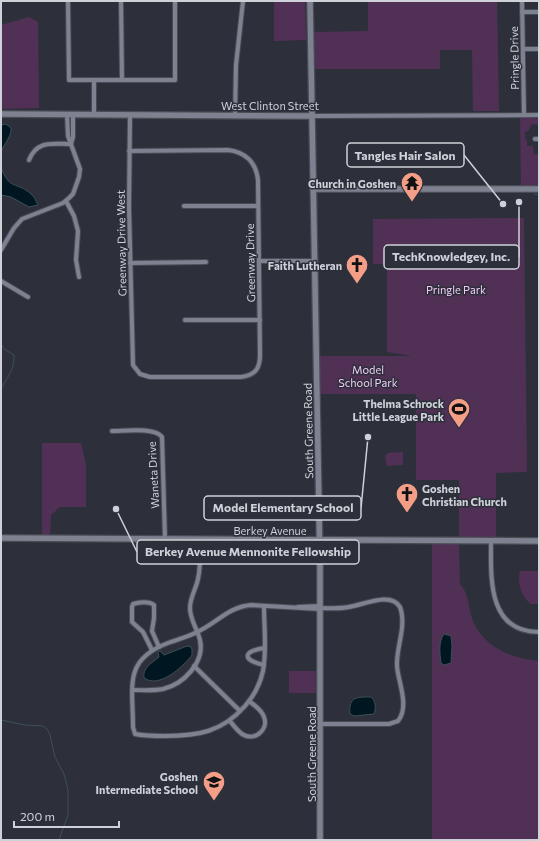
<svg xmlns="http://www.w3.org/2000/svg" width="540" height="841" viewBox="0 0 540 841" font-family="Commissioner,sans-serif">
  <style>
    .green { fill: #513056 }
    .water { fill: #001721; stroke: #3e4f58 }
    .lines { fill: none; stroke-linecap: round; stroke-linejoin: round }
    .stream { stroke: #3e4f58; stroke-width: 1 }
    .minor-casing { stroke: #4a4c55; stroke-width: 6 }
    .tertiary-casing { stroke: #4a4c55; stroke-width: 8 }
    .minor { stroke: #7e818f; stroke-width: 4 }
    .tertiary { stroke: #7e818f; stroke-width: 5.5 }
    .labels { text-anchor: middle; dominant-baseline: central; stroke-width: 3; stroke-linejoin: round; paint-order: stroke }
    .street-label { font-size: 11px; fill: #cfd1d8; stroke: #2d303b }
    .poi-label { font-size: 11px; font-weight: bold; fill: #cfd1d8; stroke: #2d303b; text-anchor: end }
    .park-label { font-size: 11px; fill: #f2cbf8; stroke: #2d303b }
    .leader { fill: none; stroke: #cfd1d8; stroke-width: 1.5 }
    .callout-dot { fill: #cfd1d8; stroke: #2d303b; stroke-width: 1.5 }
    .callout { fill: #2d303b; stroke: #cfd1d8; stroke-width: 1.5 }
    .callout-label { font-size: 12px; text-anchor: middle; font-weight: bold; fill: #cfd1d8 }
  </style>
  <rect width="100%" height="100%" fill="#2d303b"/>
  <g class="green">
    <polygon points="305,1 306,40 274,41 274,2"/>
    <polygon points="366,1 497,1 499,111 473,111 472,50 440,50 440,69 315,69 314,32 368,31 368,3"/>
    <polygon points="29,17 38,22 39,108 1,109 1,25"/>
    <polygon points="520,117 539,117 539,125 532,124 528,131 525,132 525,139 527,140 527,146 533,146 534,154 539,154 539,185 521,185"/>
    <path d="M524,218L527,472L496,473V541H459L460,584C468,592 468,604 471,615C479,645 511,659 539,661L538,708L539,840H432V540H459V480H416V394H320L319,357L322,356H412L387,352V264H373V219Z"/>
    <polygon points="42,443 81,443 86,464 86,507 60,507 51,515 50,536 42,536"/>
    <polygon points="403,452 403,465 387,466 385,456 388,453"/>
    <polygon points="328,544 350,544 350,548 330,547 330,565 324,565 323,548 325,545"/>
    <path d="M520,571H539V604H531C521,597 517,582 520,571Z"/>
    <rect x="289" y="671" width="27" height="22"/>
  </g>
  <g class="water">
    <path d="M6,124L11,128C12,136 4,144 1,152V125Z"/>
    <path d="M1,167C9,191 17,181 31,194C34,196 36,201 38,205L29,207L11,197L1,195Z"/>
    <path d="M444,634L451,636L452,646L451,663L444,665L441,663C440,654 438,642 444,634Z"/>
    <path d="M187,646L191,647L192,649V655C183,667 159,689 144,678C142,668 152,663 159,657L158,652L160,651L164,655Z"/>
    <path d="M371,697C376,701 376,709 374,714L354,716L350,714C348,696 358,697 371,697Z"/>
  </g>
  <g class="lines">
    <g class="stream">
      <polyline points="534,194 539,195"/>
      <path d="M1,344L4,349L14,355C15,370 6,378 1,390"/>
      <polyline points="1,720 25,725 43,726 47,729 50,735 55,757 64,774 68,790 68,815 59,840"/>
    </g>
    <g class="minor-casing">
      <g id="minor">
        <polyline points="68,1 69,80 175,80 175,1"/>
        <polyline points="121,1 122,80"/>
        <polyline points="522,1 524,115"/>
        <polyline points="522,12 539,12"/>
        <polyline points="523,49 539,49"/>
        <polyline points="94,81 94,114"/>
        <polyline points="235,115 236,65 243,1"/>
        <polyline points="311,116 539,115"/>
        <polyline points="535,139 539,139"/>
        <polyline points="71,144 73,137 73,114"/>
        <path d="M129,151L228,150C245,152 256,162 258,180L260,355C260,369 255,375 241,377H150L140,374L133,365L129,207L130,115"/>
        <path d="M29,160C37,140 52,144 71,144"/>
        <polyline points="66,201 74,216 78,231 76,260 79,277"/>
        <polyline points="184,206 258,206"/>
        <polyline points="1,250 14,228 22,219 63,203 69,198 73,194 79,177 80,169 68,136 67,114"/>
        <polyline points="259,261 315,261"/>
        <polyline points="130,263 206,262"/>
        <polyline points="1,281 28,297"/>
        <polyline points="185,320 260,320"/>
        <path d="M112,431C124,431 155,427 162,437L165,539"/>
        <path d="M491,541C491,577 487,632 539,632"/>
        <path d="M264,606C264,627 267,650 263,671C260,684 254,696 245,706C222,732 198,736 165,736C155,736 145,736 135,734L133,727C133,686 123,660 168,643C178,639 188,637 197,632C217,623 228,607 251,605L320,609"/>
        <polyline points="298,607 320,606"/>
        <path d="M320,608C330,608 340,609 349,607C363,605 391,591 400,607C407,627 396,646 397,666C398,682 410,706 398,721L389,724H321"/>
        <path d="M152,650L143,632L132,622V607L133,604C139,602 149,601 154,605V618L152,631L159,647"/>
        <path d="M264,665C242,660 242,651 265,648"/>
        <polyline points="194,666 240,711"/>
        <path d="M133,690C143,690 153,691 163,689C184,684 205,662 200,640C197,628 190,620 190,608C190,597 196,589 198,579C201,566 200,552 200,539"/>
        <path d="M230,721C233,725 238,731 242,734C254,742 269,730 264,717C262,710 254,705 249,701"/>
      </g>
    </g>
    <g class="tertiary-casing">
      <g id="tertiary">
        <polyline points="310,1 320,567 320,840"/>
        <polyline points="1,114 311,116"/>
        <polyline points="313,189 539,189"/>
        <polyline points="1,538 539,541"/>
      </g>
    </g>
    <use href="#minor" class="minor"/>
    <use href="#tertiary" class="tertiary"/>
  </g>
  <defs>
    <g id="temple-pin" transform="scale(1.15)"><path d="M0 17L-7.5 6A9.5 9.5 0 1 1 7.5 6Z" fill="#f49e88" stroke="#2d303b"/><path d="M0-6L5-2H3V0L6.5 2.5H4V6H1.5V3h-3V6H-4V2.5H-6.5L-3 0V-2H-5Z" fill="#111"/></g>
    <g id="church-pin" transform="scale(1.15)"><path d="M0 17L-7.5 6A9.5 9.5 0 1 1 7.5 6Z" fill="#f49e88" stroke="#2d303b"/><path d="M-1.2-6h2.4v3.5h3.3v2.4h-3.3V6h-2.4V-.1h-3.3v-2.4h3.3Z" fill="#111"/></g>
    <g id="stadium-pin" transform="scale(1.15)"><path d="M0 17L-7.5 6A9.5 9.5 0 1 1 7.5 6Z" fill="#f49e88" stroke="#2d303b"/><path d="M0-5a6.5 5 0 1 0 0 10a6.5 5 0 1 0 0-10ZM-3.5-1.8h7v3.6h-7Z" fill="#111"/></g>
    <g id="school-pin" transform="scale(1.15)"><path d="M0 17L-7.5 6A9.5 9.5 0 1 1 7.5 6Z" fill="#f49e88" stroke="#2d303b"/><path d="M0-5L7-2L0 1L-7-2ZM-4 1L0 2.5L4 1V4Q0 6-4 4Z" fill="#111"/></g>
  </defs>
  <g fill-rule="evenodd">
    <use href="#temple-pin" x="412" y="183"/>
    <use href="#church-pin" x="357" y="265"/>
    <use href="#stadium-pin" x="459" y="409"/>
    <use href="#church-pin" x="407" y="494"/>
    <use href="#school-pin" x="214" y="782"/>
  </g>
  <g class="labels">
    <g class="street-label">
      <text transform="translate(514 58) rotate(-91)">Pringle Drive</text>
      <text x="270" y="105">West Clinton Street</text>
      <text transform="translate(121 243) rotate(-91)">Greenway Drive West</text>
      <text transform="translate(250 263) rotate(-91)">Greenway Drive</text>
      <text transform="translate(308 431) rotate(-91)">South Greene Road</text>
      <text transform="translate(153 475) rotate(-93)">Waneta Drive</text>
      <text x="270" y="530">Berkey Avenue</text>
      <text transform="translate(311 754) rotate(-90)">South Greene Road</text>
    </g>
    <g class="poi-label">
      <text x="396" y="183">Church in Goshen</text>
      <text x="342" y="265">Faith Lutheran</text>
      <text x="444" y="403">Thelma Schrock<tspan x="444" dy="13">Little League Park</tspan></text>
      <text x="422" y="488" text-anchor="start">Goshen<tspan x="422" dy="13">Christian Church</tspan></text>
      <text x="198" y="776">Goshen<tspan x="198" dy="13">Intermediate School</tspan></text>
    </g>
    <g class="park-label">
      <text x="456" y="289">Pringle Park</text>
      <text x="368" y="369">Model<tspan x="368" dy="13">School Park</tspan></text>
    </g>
  </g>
  <path class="leader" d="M503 204L464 155M519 202L519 257M368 437L361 508M116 509L137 552"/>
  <g class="callout-dot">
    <circle cx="503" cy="204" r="4"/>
    <circle cx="519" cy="202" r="4"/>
    <circle cx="368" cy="437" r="4"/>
    <circle cx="116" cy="509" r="4"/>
  </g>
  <g class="callout">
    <rect x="347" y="143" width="117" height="24" rx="4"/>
    <rect x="384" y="245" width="135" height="24" rx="4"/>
    <rect x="204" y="496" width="157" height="24" rx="4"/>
    <rect x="137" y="540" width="222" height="24" rx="4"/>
  </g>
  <g class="callout-label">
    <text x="405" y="160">Tangles Hair Salon</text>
    <text x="451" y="261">TechKnowledgey, Inc.</text>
    <text x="283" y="512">Model Elementary School</text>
    <text x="248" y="556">Berkey Avenue Mennonite Fellowship</text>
  </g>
  <rect width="540" height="841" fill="none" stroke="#cfd1d8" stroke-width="4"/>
  <path d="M14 821v6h105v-6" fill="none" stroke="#cfd1d8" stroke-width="2"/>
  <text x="20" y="821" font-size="12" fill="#cfd1d8" stroke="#2d303b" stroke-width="3" paint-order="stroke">200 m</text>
</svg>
